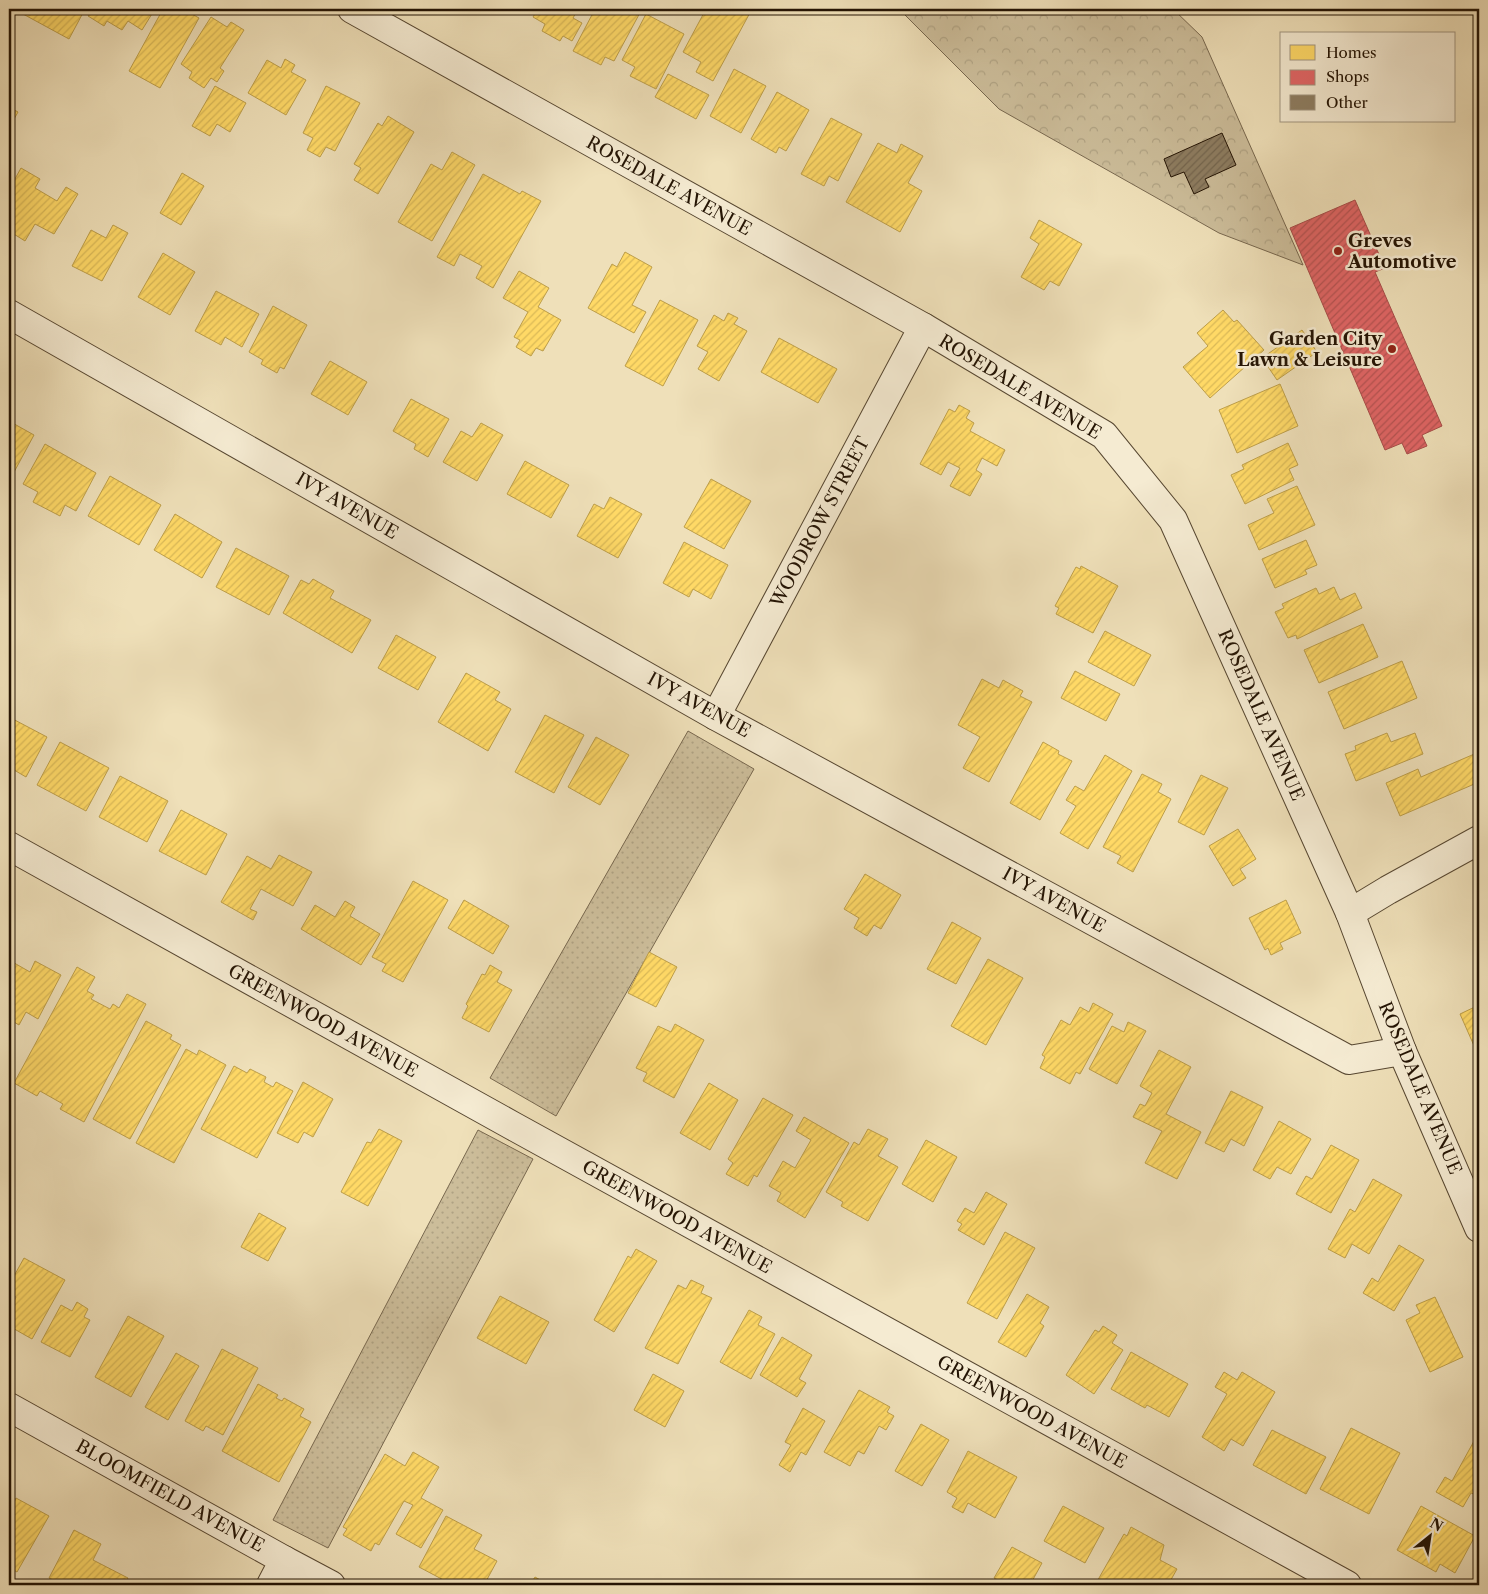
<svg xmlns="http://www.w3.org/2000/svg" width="1488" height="1594" viewBox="0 0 1488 1594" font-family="'Libre Caslon Text',serif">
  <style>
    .forest { fill: url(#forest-crowns); stroke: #78684f }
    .park { fill: url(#park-dots); stroke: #78684f }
    .homes { fill: url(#homes-hatch); stroke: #bd9e49 }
    .shops { fill: url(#shops-hatch); stroke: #a84d49 }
    .building { fill: url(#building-hatch); stroke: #241404 }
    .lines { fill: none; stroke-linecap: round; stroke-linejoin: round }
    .minor-casing { stroke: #574731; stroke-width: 30 }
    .tertiary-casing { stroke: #574731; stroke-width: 30 }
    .minor { stroke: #f5ebd2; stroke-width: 28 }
    .tertiary { stroke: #f5ebd2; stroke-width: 28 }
    .poi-dot { fill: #8f2418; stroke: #f5ebd2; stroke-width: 2 }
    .labels { text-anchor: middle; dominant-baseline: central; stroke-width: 5; stroke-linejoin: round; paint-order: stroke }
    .street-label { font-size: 18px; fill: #241404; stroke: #f5ebd2 }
    .poi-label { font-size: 18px; font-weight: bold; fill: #241404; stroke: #f5ebd2; text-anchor: start }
  </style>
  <defs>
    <pattern id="forest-crowns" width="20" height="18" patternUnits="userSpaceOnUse" patternTransform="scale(1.25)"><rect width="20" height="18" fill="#ccbd9a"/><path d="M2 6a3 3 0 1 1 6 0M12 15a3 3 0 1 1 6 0" fill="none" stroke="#afa283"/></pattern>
    <pattern id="park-dots" width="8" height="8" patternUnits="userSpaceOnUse" patternTransform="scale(1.25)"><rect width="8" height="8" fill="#ccbd9a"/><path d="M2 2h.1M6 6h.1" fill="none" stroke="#afa283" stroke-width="1.8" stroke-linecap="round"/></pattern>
    <pattern id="homes-hatch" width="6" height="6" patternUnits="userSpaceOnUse" patternTransform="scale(1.25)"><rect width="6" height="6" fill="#ffd966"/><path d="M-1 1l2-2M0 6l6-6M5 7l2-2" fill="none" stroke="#dab957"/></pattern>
    <pattern id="shops-hatch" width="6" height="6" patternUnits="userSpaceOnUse" patternTransform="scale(1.25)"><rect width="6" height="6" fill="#e06666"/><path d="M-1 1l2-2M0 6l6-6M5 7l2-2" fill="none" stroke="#b55352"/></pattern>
    <pattern id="building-hatch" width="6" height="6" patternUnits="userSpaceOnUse" patternTransform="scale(1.25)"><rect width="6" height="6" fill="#8e7e62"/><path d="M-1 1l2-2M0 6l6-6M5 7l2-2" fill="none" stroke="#74664f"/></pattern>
  </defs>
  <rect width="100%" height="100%" fill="#efe0b9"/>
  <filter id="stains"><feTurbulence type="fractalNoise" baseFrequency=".004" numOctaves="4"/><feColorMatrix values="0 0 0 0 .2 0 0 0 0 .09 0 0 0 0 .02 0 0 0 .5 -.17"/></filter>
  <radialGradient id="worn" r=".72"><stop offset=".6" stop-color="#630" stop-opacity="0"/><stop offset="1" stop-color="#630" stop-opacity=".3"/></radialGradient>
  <polygon class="forest" points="899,9 1173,9 1202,37 1303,265 1219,233 999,109"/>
  <g class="park">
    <polygon points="688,731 754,769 556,1116 490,1078"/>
    <polygon points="478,1130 533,1159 328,1548 273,1520"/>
  </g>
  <g class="homes">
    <polygon points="26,9 46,9 50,11 51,9 81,9 84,11 69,39 23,14"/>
    <polygon points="93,9 155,9 142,30 128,21 122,30 107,21 104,26 88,16"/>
    <polygon points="163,9 183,9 199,18 160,88 129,71"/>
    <polygon points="538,9 578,9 573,18 582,23 572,41 563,36 560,41 542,31 545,24 533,17"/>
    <polygon points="595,9 642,9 614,61 605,57 601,65 573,51"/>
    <polygon points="706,9 752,9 713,81 696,72 701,62 683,52"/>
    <polygon points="646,14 684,34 656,89 630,76 635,67 622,60"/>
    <polygon points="211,17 227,27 231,22 244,30 220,68 224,71 217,82 211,78 204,88 189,78 192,72 181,64"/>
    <polygon points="285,59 295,65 291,72 306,80 286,115 248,93 267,60 281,68"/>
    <polygon points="734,69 766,86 741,133 710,116"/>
    <polygon points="668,74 709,95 696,119 655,97"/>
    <polygon points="215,86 246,103 230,132 217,124 210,136 192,126"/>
    <polygon points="326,86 360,103 335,151 326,147 320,157 307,150 313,138 303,133"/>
    <polygon points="777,92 809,110 786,151 779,147 776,153 751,139"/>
    <polygon points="9,107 18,112 9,128"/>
    <polygon points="388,116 414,132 378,194 354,180 361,168 354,164 378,123 382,126"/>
    <polygon points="831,118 862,134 838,181 829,176 824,186 801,174"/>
    <polygon points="878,143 897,153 901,144 923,156 908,183 922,191 900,232 846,202"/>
    <polygon points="452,152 475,165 432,241 398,222 431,164 442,170"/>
    <polygon points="21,168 40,179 35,188 57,201 66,187 78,194 54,234 35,224 25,241 9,231 9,197 15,188 11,186"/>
    <polygon points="182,173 204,186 181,225 160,213"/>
    <polygon points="483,174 520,194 522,191 541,201 493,288 476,278 482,266 460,254 454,266 437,257"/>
    <polygon points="1039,220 1082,244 1059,286 1050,281 1044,290 1021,277 1039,244 1030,238"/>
    <polygon points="113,225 128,233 102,281 72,266 91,230 106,238"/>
    <polygon points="625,252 652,267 632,305 646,312 634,333 588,308 612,264 617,267"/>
    <polygon points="163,253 195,272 170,315 138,297"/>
    <polygon points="519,271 549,288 538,307 561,320 543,351 536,348 531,356 516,347 520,340 514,337 528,312 503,298"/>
    <polygon points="216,291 259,314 242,347 225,337 221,345 195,331"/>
    <polygon points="660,300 698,320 663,386 625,366"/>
    <polygon points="273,306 307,325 284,369 280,367 277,373 261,364 263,360 249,352"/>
    <polygon points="1223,310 1234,322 1237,320 1264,350 1210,398 1183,367 1208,346 1197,333"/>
    <polygon points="728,313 738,318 734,324 747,331 719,381 698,369 708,352 697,346 714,315 724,321"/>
    <polygon points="1302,330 1317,352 1277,380 1262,358"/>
    <polygon points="779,338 837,369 818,403 761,372"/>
    <polygon points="330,361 367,382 348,415 311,394"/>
    <polygon points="1280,384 1298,426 1237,453 1219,410"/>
    <polygon points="411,399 449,419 428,457 414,449 416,444 393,431"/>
    <polygon points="959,405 970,411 966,418 974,423 970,431 1005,450 997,466 982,458 976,470 982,474 970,496 950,486 960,468 948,462 941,475 920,464 949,409 955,412"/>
    <polygon points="9,421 34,435 13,474 9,472"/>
    <polygon points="481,423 503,435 477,481 443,462 461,431 472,437"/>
    <polygon points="1288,443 1298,465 1289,469 1294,480 1245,504 1231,475 1244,469 1242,465"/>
    <polygon points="45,444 96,473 76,511 65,505 60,516 33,502 38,492 23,484"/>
    <polygon points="525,461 569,485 551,518 507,494"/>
    <polygon points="110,476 161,505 139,545 88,516"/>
    <polygon points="711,479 751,501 724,549 684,527"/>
    <polygon points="1297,486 1315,525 1259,550 1248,525 1274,513 1267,499"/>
    <polygon points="610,497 642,514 618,558 577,536 594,504 604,509"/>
    <polygon points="175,514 222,542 202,578 154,550"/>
    <polygon points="1306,540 1317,565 1305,570 1307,574 1275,588 1262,559"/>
    <polygon points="684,542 728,565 711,599 693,589 689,597 663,583"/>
    <polygon points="236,548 289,576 269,615 216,587"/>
    <polygon points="1081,566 1118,586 1093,633 1056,614 1059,608 1055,606 1076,567 1080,569"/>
    <polygon points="313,579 334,591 330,598 371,620 352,653 283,613 301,580 309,584"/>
    <polygon points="1334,587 1340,600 1355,593 1362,608 1297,639 1296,635 1288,638 1275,612 1284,608 1282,604 1316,588 1319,594"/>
    <polygon points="1363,624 1378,657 1319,683 1304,650"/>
    <polygon points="1105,631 1151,655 1134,686 1088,662"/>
    <polygon points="396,635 436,657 418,690 378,668"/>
    <polygon points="1402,661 1417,698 1344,729 1328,692"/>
    <polygon points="1075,671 1120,694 1106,721 1061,698"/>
    <polygon points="466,673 500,692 495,700 511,709 488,751 438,722"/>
    <polygon points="982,679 999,688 1003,680 1023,691 1020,696 1032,702 989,782 963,768 980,737 958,725"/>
    <polygon points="545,715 584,735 554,793 515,772"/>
    <polygon points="9,717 47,737 26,777 9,767"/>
    <polygon points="1387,733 1391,742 1415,733 1423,754 1356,781 1345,754 1356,750 1355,746"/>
    <polygon points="596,737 629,755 600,805 568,787"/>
    <polygon points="60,742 109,768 86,811 37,785"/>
    <polygon points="1043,742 1059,751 1058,754 1072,761 1040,820 1010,803"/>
    <polygon points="1479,752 1479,782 1400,816 1386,783 1418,769 1421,777"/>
    <polygon points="1105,755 1132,771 1088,849 1060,833 1076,806 1066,800 1075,786 1084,791"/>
    <polygon points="1142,774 1162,784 1158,792 1171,799 1133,872 1117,863 1121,856 1103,847"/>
    <polygon points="1201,775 1228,788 1204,835 1178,822"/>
    <polygon points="120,776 168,801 147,842 99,817"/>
    <polygon points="181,810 227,834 206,875 159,851"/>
    <polygon points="1238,829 1256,859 1240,869 1246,878 1233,886 1209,846"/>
    <polygon points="279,855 312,872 293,906 261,889 250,909 257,912 253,920 221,902 247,856 271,869"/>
    <polygon points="865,874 901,895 881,929 874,925 867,936 854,928 859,918 844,909"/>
    <polygon points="413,881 448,900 403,982 382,971 386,964 372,957"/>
    <polygon points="464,900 509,926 493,954 448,928"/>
    <polygon points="1286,900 1301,933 1280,943 1283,949 1271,955 1268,948 1265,950 1249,918"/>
    <polygon points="345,901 355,907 350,916 380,934 361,965 301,929 315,905 335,917"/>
    <polygon points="952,922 981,938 956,984 927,969"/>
    <polygon points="649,952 677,967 656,1007 628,993"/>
    <polygon points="988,959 1023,978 986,1045 951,1026"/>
    <polygon points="9,960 30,972 35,961 61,975 38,1019 26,1012 19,1025 9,1019"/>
    <polygon points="490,965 502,972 497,982 512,990 489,1032 462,1018 468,1006 466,1004 482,974 485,975"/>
    <polygon points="77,967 95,977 87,991 94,995 91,999 110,1009 113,1004 119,1008 127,994 146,1004 84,1122 60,1109 63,1104 40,1091 37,1096 14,1083"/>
    <polygon points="1093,1003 1113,1014 1080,1074 1076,1072 1070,1084 1040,1068 1045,1057 1042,1055 1061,1020 1070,1025 1080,1007 1089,1012"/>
    <polygon points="1479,1005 1479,1057 1460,1014"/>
    <polygon points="146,1021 172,1035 170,1039 181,1045 130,1139 93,1119"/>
    <polygon points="1128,1022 1146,1031 1117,1084 1089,1069 1112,1026 1124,1032"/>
    <polygon points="675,1024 704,1040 674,1098 643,1081 647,1073 636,1068 658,1026 671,1032"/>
    <polygon points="186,1049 197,1055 199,1050 226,1065 174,1163 136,1143"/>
    <polygon points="1159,1050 1191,1067 1166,1114 1201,1132 1177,1179 1145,1163 1162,1131 1133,1117 1140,1104 1145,1106 1152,1093 1140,1086"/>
    <polygon points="234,1066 247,1073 250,1069 266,1077 264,1082 273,1087 276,1082 293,1091 257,1158 201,1129"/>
    <polygon points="303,1082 333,1099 313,1137 304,1132 298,1143 277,1133"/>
    <polygon points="709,1083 738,1100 710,1150 680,1133"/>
    <polygon points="1231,1091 1263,1107 1244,1146 1231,1139 1224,1152 1205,1143"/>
    <polygon points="763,1098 793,1115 757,1177 754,1175 748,1186 726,1174 733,1163 728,1159"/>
    <polygon points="804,1117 849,1143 805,1218 777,1201 781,1193 769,1186 783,1161 795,1168 811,1140 796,1131"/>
    <polygon points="1279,1121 1311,1139 1291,1174 1277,1167 1270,1179 1253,1170"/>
    <polygon points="379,1129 402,1141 368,1206 341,1192 367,1142 371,1143"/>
    <polygon points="868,1129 888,1139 878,1156 898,1167 868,1221 841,1206 843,1202 826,1192 854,1142 859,1145"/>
    <polygon points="926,1140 957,1157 933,1202 902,1184"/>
    <polygon points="1331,1145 1359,1160 1331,1213 1296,1194 1306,1176 1312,1179"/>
    <polygon points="1373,1179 1402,1195 1369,1254 1352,1244 1345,1258 1328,1249 1350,1209 1355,1212"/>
    <polygon points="986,1192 1007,1204 984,1245 958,1230 962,1224 957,1221 965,1208 974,1213"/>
    <polygon points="259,1213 286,1228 268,1261 241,1247"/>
    <polygon points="1005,1232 1035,1248 997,1319 967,1303"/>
    <polygon points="1399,1245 1424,1260 1394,1311 1363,1293 1372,1278 1378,1282"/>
    <polygon points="636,1249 657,1261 614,1332 594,1320 628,1256 631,1258"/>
    <polygon points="24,1258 65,1280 32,1339 9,1326 9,1311 16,1297 9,1293 9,1285"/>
    <polygon points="691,1280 704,1286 701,1293 712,1298 678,1364 645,1348 678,1285 686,1289"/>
    <polygon points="1027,1294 1049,1307 1040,1323 1044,1326 1026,1357 998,1342"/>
    <polygon points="500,1296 549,1322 526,1364 477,1338"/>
    <polygon points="1435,1297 1463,1357 1430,1372 1406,1320 1420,1313 1416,1305"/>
    <polygon points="77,1302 88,1309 84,1317 90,1320 70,1357 41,1342 61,1305 72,1311"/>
    <polygon points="749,1310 762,1317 758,1325 775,1334 751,1379 720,1362"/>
    <polygon points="128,1316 164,1336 131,1397 95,1377"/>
    <polygon points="1103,1326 1117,1335 1112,1343 1123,1350 1094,1394 1066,1375 1095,1330 1099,1332"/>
    <polygon points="782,1337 812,1355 799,1379 806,1383 797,1397 760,1375"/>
    <polygon points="222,1349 258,1368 223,1435 206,1426 203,1431 185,1421"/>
    <polygon points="1131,1352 1188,1384 1169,1417 1147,1405 1145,1408 1111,1389"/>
    <polygon points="176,1353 199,1366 168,1420 145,1407"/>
    <polygon points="1224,1372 1237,1380 1242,1372 1275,1392 1243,1446 1231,1439 1224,1451 1202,1437 1227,1394 1215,1387"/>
    <polygon points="653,1374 684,1391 665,1427 634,1410"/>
    <polygon points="258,1384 278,1395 276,1398 282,1401 284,1398 304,1409 300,1416 311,1422 279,1482 222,1451"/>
    <polygon points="859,1390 890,1407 887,1412 894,1416 886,1430 879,1426 864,1454 858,1451 850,1466 824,1452"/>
    <polygon points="803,1408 825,1421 806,1455 801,1452 790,1472 779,1465 791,1445 785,1442"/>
    <polygon points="921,1424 949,1440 922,1486 895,1471"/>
    <polygon points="1351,1428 1400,1453 1369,1514 1320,1489"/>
    <polygon points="1272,1430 1326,1457 1306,1494 1253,1465"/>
    <polygon points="1474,1441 1479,1444 1479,1496 1471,1493 1463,1507 1436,1492 1445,1477 1452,1481"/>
    <polygon points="968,1451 1017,1477 995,1518 968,1503 963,1513 952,1507 957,1498 947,1492"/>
    <polygon points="413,1452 439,1467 421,1498 443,1510 421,1548 396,1534 413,1505 404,1501 379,1545 375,1543 371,1551 343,1535 347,1529 343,1527 385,1454 405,1466"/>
    <polygon points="16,1498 49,1516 17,1572 9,1567 9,1512"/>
    <polygon points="1063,1506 1104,1528 1085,1563 1044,1541"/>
    <polygon points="1421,1506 1475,1536 1455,1573 1440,1564 1436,1572 1397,1550"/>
    <polygon points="446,1516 482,1535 474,1549 497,1561 484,1585 453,1585 419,1567"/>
    <polygon points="1131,1527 1164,1545 1160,1560 1177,1569 1168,1585 1095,1585 1124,1534 1127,1536"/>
    <polygon points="74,1530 101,1544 93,1560 128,1578 124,1585 63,1585 49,1578"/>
    <polygon points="1012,1547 1042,1563 1030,1585 999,1585 996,1584 998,1580 994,1578"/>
    <polygon points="1479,1548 1479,1561 1474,1558"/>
    <polygon points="535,1577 549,1585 530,1585"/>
  </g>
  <polygon class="shops" points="1355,200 1385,268 1375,272 1442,426 1422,435 1427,446 1407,454 1402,443 1385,450 1290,228"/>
  <polygon class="building" points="1222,133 1236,165 1205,179 1209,187 1194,194 1184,172 1171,177 1164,159"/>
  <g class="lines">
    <g class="minor-casing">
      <g id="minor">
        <polyline points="352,9 923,327 1104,435 1173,520 1350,913 1402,1051 1479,1228"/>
        <polyline points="9,314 716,716 1349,1060 1402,1051"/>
        <polyline points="716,716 923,327"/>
        <polyline points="9,846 513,1126 1347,1585"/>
        <polyline points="1350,913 1388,890 1479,840"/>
        <polyline points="284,1560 331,1585"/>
      </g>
    </g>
    <g class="tertiary-casing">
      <polyline id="tertiary" points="9,1407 284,1560 271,1585"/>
    </g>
    <use href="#minor" class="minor"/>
    <use href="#tertiary" class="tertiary"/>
  </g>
  <g class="poi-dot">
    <circle cx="1338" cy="251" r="5"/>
    <circle cx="1392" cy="349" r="5"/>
  </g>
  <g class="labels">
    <g class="street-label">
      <text transform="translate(669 186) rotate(29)">ROSEDALE AVENUE</text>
      <text transform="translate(1020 387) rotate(31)">ROSEDALE AVENUE</text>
      <text transform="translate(347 506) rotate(30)">IVY AVENUE</text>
      <text transform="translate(820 522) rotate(-62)">WOODROW STREET</text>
      <text transform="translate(699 705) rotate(29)">IVY AVENUE</text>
      <text transform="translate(1261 715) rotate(66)">ROSEDALE AVENUE</text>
      <text transform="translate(1054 900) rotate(29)">IVY AVENUE</text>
      <text transform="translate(323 1021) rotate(29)">GREENWOOD AVENUE</text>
      <text transform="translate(1420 1088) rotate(67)">ROSEDALE AVENUE</text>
      <text transform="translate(677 1217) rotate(29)">GREENWOOD AVENUE</text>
      <text transform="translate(1032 1412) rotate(29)">GREENWOOD AVENUE</text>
      <text transform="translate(170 1496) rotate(29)">BLOOMFIELD AVENUE</text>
    </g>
    <g class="poi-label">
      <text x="1348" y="241">Greves<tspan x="1348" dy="21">Automotive</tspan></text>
      <text x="1382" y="339" text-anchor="end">Garden City<tspan x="1382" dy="21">Lawn &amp; Leisure</tspan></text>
    </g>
  </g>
  <rect width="1488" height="1594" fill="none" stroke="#efe0b9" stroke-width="30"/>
  <rect x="10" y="10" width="1468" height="1574" fill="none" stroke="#241404" stroke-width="2.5"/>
  <rect x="15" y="15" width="1458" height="1564" fill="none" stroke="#241404"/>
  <rect x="1280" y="32" width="175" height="90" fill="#f5ebd2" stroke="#a19580"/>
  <rect x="1290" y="45" width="25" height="15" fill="#ffd966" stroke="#a19580"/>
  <text x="1326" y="58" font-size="15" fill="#241404">Homes</text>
  <rect x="1290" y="70" width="25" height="15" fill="#e06666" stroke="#a19580"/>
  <text x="1326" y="82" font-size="15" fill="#241404">Shops</text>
  <rect x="1290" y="95" width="25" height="15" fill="#8e7e62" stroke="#a19580"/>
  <text x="1326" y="108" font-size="15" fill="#241404">Other</text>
  <g transform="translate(1430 1536) rotate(30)" stroke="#f5ebd2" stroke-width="4" paint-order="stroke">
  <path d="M0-4L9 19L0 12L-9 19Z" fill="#241404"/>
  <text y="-8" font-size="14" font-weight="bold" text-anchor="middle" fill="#241404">N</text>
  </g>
  <rect width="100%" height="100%" filter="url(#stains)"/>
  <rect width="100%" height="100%" fill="url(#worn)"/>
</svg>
